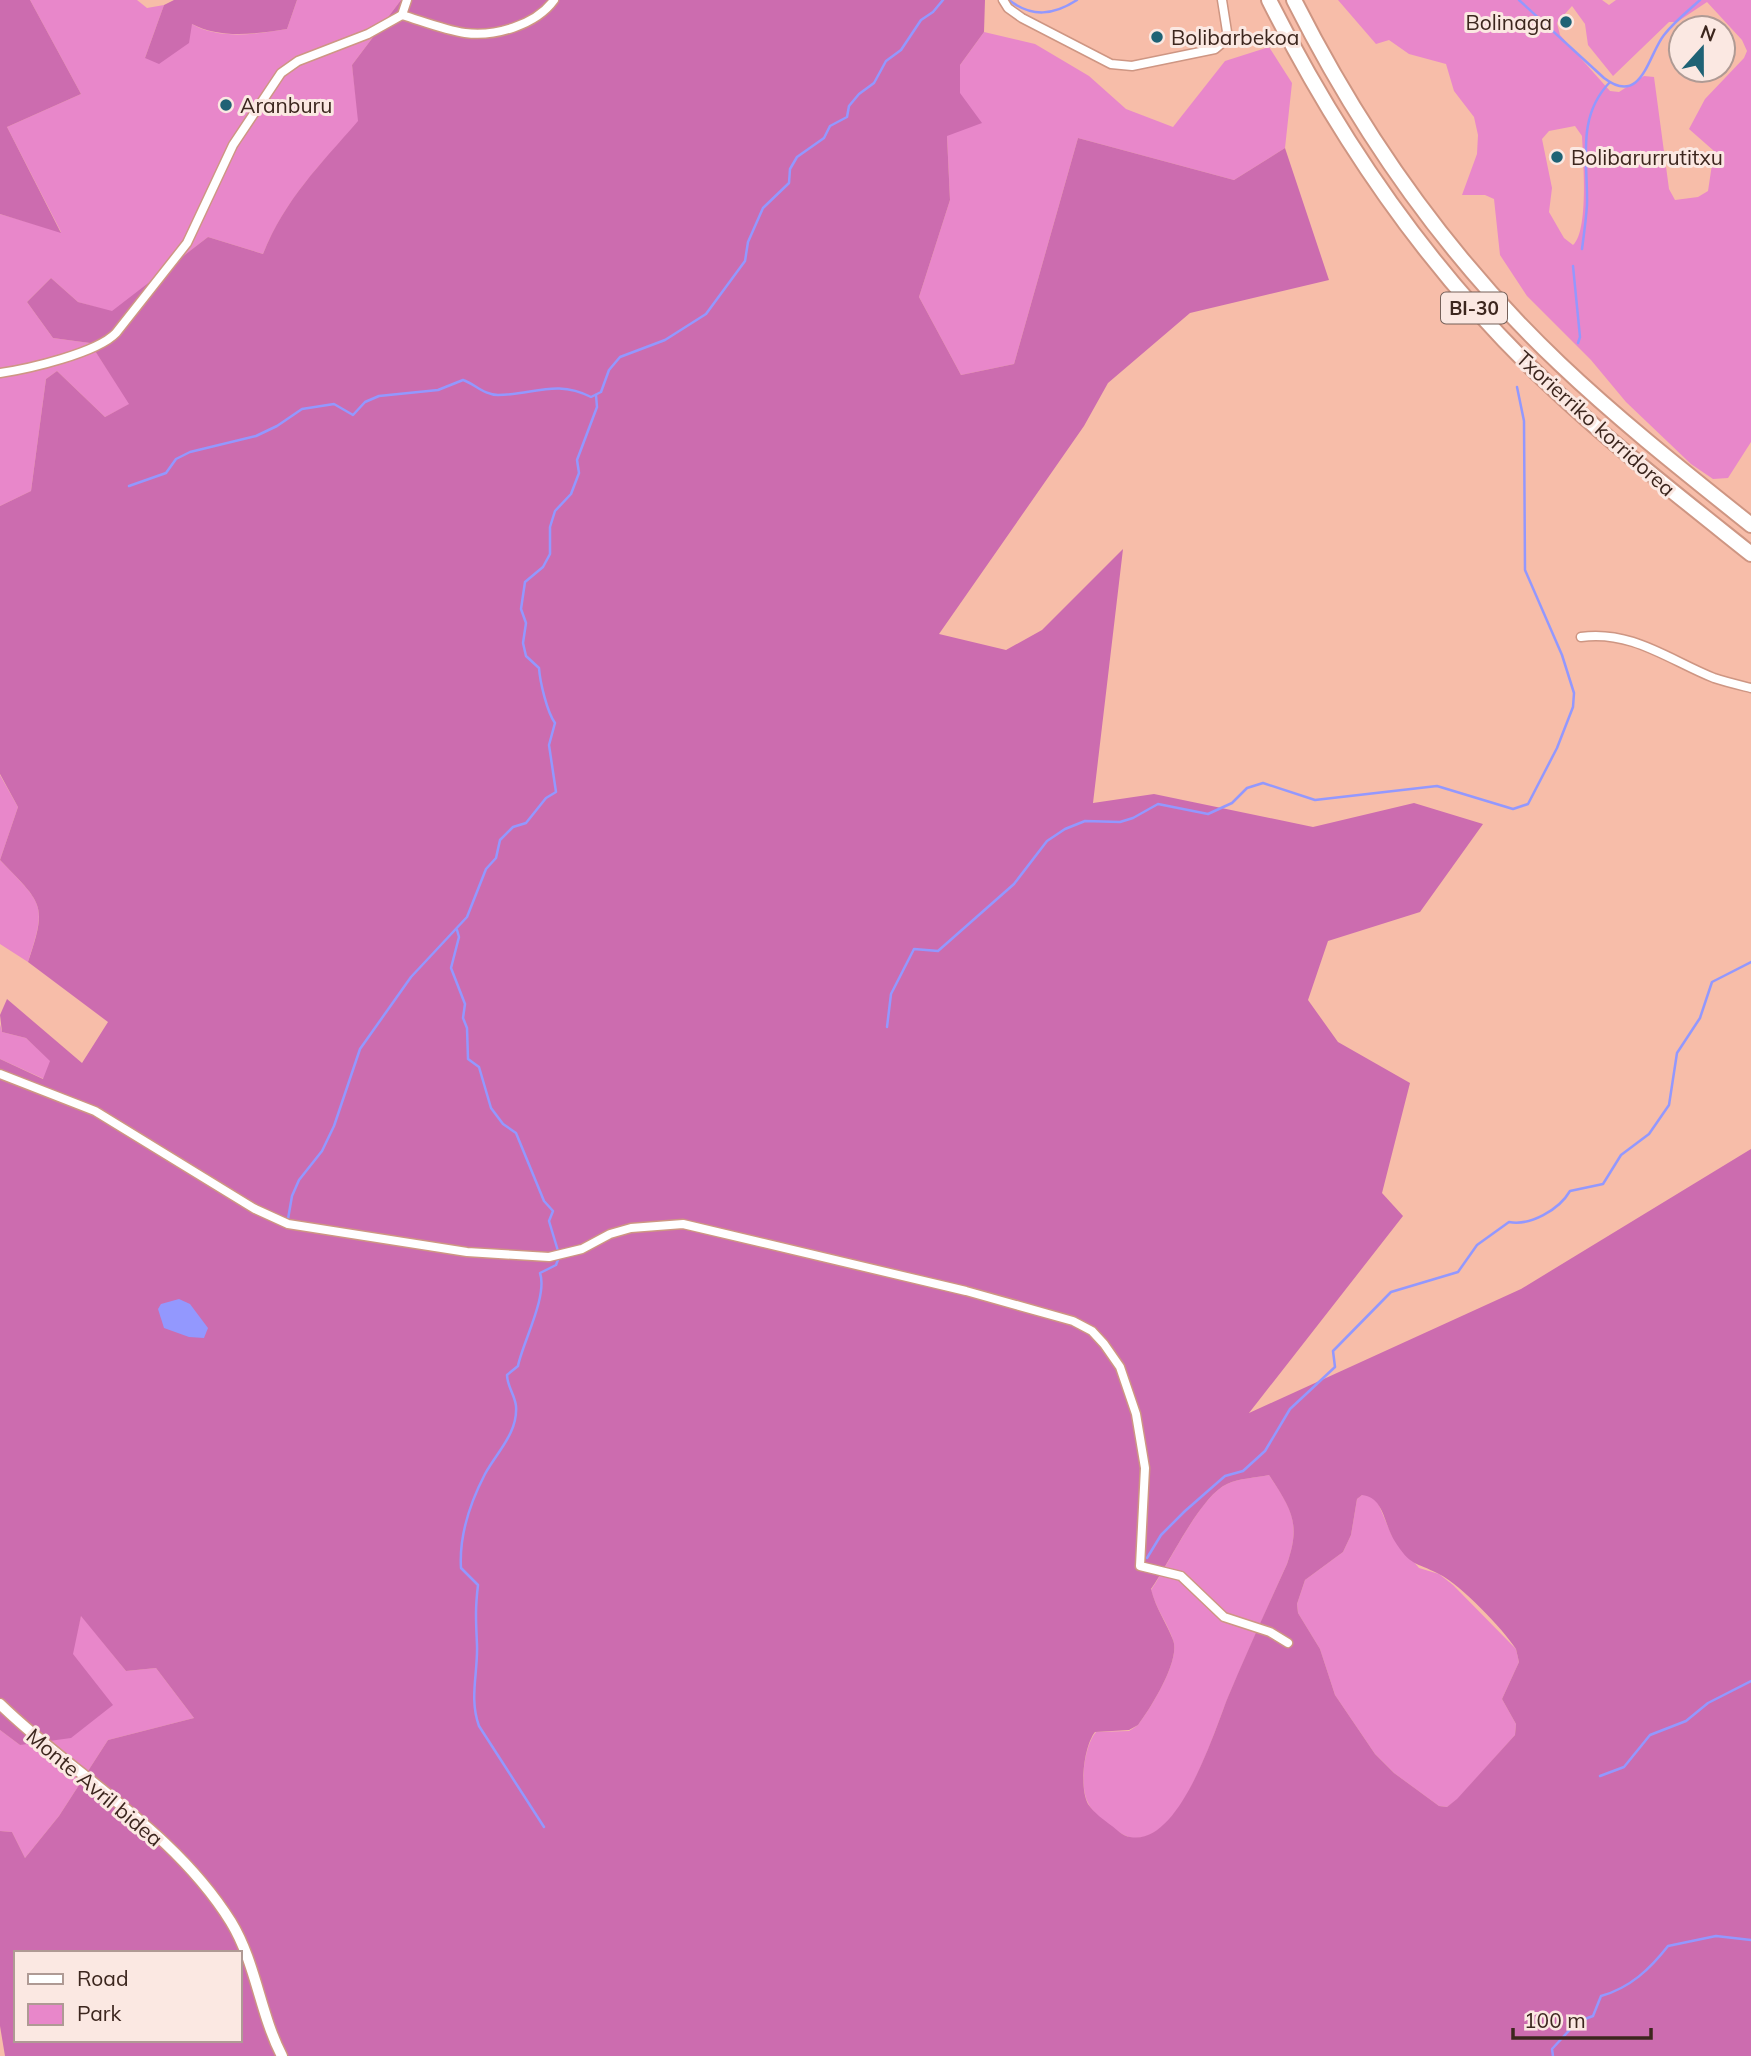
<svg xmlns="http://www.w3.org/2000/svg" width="1751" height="2056" viewBox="0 0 1751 2056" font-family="Mulish,sans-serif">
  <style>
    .green { fill: #e887ca; fill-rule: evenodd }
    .forest { fill: #cc6caf; fill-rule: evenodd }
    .water { fill: #9398fe }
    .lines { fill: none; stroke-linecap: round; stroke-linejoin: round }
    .stream { stroke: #9398fe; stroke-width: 2.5 }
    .minor-casing { stroke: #ce9683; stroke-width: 11 }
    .tertiary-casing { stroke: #ce9683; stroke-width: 13 }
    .motorway-casing { stroke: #ce9683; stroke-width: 18 }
    .minor { stroke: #fff; stroke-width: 8 }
    .tertiary { stroke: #fff; stroke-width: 10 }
    .motorway { stroke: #fff; stroke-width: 14 }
    .poi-dot { fill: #1f6275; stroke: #fbe8e2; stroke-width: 2.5 }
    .labels { text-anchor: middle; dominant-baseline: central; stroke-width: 6; stroke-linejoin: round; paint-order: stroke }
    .shield { fill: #fbe8e2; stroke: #756059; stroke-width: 2 }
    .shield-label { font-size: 19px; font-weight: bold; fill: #3c261e }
    .poi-label { font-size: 21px; fill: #3c261e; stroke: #fbe8e2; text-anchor: start }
    .street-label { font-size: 21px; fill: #3c261e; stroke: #fbe8e2 }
  </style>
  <rect width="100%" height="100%" fill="#f7bda9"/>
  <g class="green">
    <path d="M30,0H137L147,8L164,5L145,58L192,24C219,40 257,34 287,29L297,0H401L352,65L359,121C319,166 286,198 263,254L208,237L112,312L78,302L51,278L27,302L53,338L90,343L130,404L105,417L57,371L46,379L31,491L0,506V214L61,232L7,127L81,94Z"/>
    <path d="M1338,0H1602L1609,5L1616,0H1751V442L1728,478L1713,479L1691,464L1626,402L1591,360L1527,296L1500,255L1494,199L1485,195H1462L1477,154L1478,135L1474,117L1454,91L1446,64L1409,54L1389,40L1376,44ZM1707,2L1742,40L1747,51L1744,58L1705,99L1689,129L1714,151L1708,191L1698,197L1675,200L1669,189L1654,77L1644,76L1619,92L1610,91L1560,35L1557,23L1572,6L1585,24L1588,45L1613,76L1669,22H1677ZM1575,126L1582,136C1583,158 1589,231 1573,245L1564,238L1549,212L1552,188L1542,139L1549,131Z"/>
    <polygon points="984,32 1035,44 1089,76 1126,109 1173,127 1225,61 1269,47 1292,83 1285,148 1234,180 1078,138 1014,364 961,375 919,297 950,200 947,136 960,93 960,65"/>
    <path d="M0,775L18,807L0,860C42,904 48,903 28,962L0,944Z"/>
    <polygon points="0,1024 2,1032 26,1038 51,1061 44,1079 0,1059"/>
    <path d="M1269,1475C1292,1509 1301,1524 1287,1564C1267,1608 1248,1651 1229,1695C1214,1731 1182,1842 1133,1838C1120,1836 1094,1816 1088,1803C1079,1785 1084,1746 1096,1732L1129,1731L1138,1725C1150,1709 1181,1660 1173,1640C1167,1622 1156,1609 1151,1590C1169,1564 1200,1496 1227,1484C1239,1478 1256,1478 1269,1475Z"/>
    <polygon points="1362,1495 1370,1495 1378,1503 1392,1536 1419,1568 1439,1574 1453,1585 1516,1649 1519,1662 1502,1699 1516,1724 1515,1735 1457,1800 1447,1807 1439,1806 1394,1773 1375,1754 1335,1695 1320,1649 1298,1613 1297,1604 1305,1580 1343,1552 1351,1535 1357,1499"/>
    <polygon points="81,1615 126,1671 156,1668 194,1718 108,1740 59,1816 25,1858 12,1832 0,1831 0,1730 20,1745 112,1705 72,1654"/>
  </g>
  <g class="forest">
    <polygon points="0,0 30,0 81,94 7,127 61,233 0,214"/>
    <path d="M174,0H297L287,29C256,34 220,39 192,24L189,43L159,64L145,58L164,5Z"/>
    <path d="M401,0H985L984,32L960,65V93L982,123L947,136L950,200L919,297L961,375L1014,364L1078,138L1234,180L1285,148L1329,280L1190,313L1108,383L1084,426L939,634L1006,650L1042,630L1123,549L1093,803L1154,794L1313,827L1414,803L1483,824L1420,912L1328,941L1308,1000L1338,1042L1410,1083L1382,1193L1403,1216L1249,1413L1521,1289L1751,1149V2056H5L0,2026V1831L12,1832L25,1858L59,1816L108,1740L194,1718L156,1668L126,1671L81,1616L73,1654L113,1705L71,1738L20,1745L0,1730V1059L43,1079L50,1061L26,1038L2,1032L0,1015L7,999L82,1063L108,1022L28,962C48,903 42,904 0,860L18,807L0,774V506L31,491L46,379L57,371L105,417L129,404L90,343L53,338L27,302L51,278L78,302L112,311L208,237L263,254C285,199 320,165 358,121L352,65ZM1269,1475C1292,1510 1301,1524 1287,1564C1267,1608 1247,1652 1228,1697C1214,1732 1179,1847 1130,1837C1123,1836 1117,1830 1112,1826C1104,1820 1094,1813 1088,1804C1079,1787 1084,1746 1095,1732L1129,1730L1138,1725C1150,1709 1181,1660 1173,1640C1166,1622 1156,1609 1151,1589C1169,1564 1200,1496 1227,1484C1239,1478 1256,1478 1269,1475ZM1362,1495C1384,1497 1384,1524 1394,1540C1411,1567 1414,1561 1439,1574C1462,1586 1502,1628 1516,1649L1519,1662L1502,1699L1516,1724L1515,1735L1457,1799L1447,1807L1439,1806L1394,1773L1375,1754L1335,1695L1320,1649L1298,1613L1297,1604L1305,1580L1343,1552L1351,1535L1357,1499ZM16,1953H240V2040H16Z"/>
  </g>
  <polygon class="water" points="179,1299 190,1304 208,1328 204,1338 189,1337 164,1328 158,1309 161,1304"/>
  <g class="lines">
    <g class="stream">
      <path d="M1009,0C1032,18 1054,15 1077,0"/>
      <path d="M1519,0L1604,78C1642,107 1648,55 1664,35C1674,22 1688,11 1700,0"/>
      <path d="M1582,249C1584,234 1586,220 1587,205C1588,161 1576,117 1610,82"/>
      <polyline points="1573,266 1580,337 1578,343"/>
      <path d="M129,486L166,473L176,459L190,452L256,436L277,426L302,409L334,404L353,415L365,402L379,396L438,390L463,380C475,384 484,395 498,395C533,395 556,379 591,397L601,392L609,370L620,357L665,340L706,314L745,261L748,242L763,208L789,183L790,169L797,157L824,138L830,126L847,117L849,106L859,94L874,83L886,61L901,50L921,20L933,12L943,0"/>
      <polyline points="457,930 459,937 451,968 465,1004 463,1018 467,1028 468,1059 479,1067 491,1108 503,1124 516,1133 544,1201 553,1211 549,1221 558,1251"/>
      <polyline points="887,1027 891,994 914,949 938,951 1014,884 1047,841 1065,829 1085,821 1120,822 1133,818 1158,804 1208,814 1232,803 1247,788 1263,783 1315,800 1437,786 1513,809 1528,804 1557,748 1573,707 1574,693 1562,655 1525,570 1524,421 1517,387"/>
      <path d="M288,1219L292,1196L299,1180L322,1151L334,1126L360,1049L411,977L467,917L486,869L496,858L500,840L513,827L526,823L546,798L556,792L549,745L555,723C547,712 540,682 539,668L526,656L523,643L526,623L521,609L525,582L543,567L550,554V527L555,511L571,494L579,473L577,460L597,407L596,395"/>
      <path d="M1147,1558L1161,1535L1185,1511L1225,1476L1243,1471L1265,1451L1290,1409L1335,1367L1333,1351L1391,1292L1458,1272L1477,1245L1509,1222C1530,1226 1559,1210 1570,1191L1603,1184L1621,1155L1649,1134L1669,1105L1677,1053L1700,1018L1712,982L1751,962"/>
      <polyline points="1600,1776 1624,1767 1650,1735 1686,1721 1708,1703 1751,1681"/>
      <path d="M544,1827L479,1726C469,1699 478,1673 477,1645C476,1621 475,1610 478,1585L461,1568C459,1535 470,1503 485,1474C497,1452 518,1433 516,1406C515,1395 507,1386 507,1375L518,1366C522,1344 548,1296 540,1273L556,1265L559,1257"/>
      <path d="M1553,2056L1552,2049L1577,2022L1593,2016L1601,1996C1630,1988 1650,1969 1668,1946L1716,1936L1751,1940"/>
    </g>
    <g class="minor-casing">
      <g id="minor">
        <polyline points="1003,0 1008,8 1022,18 1111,64 1132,66 1215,49 1228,38 1222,0"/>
        <polyline points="402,15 407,0"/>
        <path d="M0,373C28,369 97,353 116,333L187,243L233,145L281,73L298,61L368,34L402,15C422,21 444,30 465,33C495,37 536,25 554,0"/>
        <path d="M1581,637C1632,630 1669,660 1714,678C1726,682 1739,685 1751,688"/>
        <polyline points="0,1074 95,1111 255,1209 288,1224 467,1252 549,1257 582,1249 610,1234 631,1228 683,1224 966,1291 1073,1321 1092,1331 1104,1344 1120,1367 1136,1414 1145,1468 1140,1566 1181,1576 1224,1617 1270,1632 1288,1643"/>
      </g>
    </g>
    <g class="tertiary-casing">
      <path id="tertiary" d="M0,1704C76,1778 173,1829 231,1922C256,1963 260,2014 282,2056"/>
    </g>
    <g class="motorway-casing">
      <g id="motorway">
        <path d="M1269,0C1340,141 1429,271 1544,380C1609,442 1681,498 1751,554"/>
        <path d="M1294,0C1362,135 1450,260 1560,364C1620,421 1686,473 1751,525"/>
      </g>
    </g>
    <use href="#minor" class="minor"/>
    <use href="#tertiary" class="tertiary"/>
    <use href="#motorway" class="motorway"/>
  </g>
  <g class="poi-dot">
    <circle cx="1566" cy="22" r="7"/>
    <circle cx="1157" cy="37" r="7"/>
    <circle cx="226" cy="105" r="7"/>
    <circle cx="1557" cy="157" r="7"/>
  </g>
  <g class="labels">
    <rect class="shield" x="1441" y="292.5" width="66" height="31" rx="5"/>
    <g class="shield-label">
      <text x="1474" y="308">BI-30</text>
    </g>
    <g class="poi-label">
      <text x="1552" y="22" text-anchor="end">Bolinaga</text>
      <text x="1171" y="37">Bolibarbekoa</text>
      <text x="240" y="105">Aranburu</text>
      <text x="1571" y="157">Bolibarurrutitxu</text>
    </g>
    <g class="street-label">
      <text transform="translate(1596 423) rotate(42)">Txorierriko korridorea</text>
      <text transform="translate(95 1787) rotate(40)">Monte Avril bidea</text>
    </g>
  </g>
  <rect x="14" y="1951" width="228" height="91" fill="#fbe8e2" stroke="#af9a94" stroke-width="2"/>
  <rect x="28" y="1974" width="35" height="10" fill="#ffffff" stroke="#af9a94" stroke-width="2"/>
  <text x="77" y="1986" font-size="21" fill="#3c261e">Road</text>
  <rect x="28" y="2004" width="35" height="21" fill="#e887ca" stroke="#af9a94" stroke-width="2"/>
  <text x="77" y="2021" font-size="21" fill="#3c261e">Park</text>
  <g transform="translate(1702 49) rotate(21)"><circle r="33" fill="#fbe8e2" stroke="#af9a94" stroke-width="2"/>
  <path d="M0-5L12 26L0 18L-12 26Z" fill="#1f6275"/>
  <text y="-10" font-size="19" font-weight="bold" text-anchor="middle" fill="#3c261e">N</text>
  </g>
  <path d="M1513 2028v10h138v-10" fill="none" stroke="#3c261e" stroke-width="3.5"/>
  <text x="1524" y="2028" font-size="21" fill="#3c261e" stroke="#fbe8e2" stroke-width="5" paint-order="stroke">100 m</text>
</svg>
